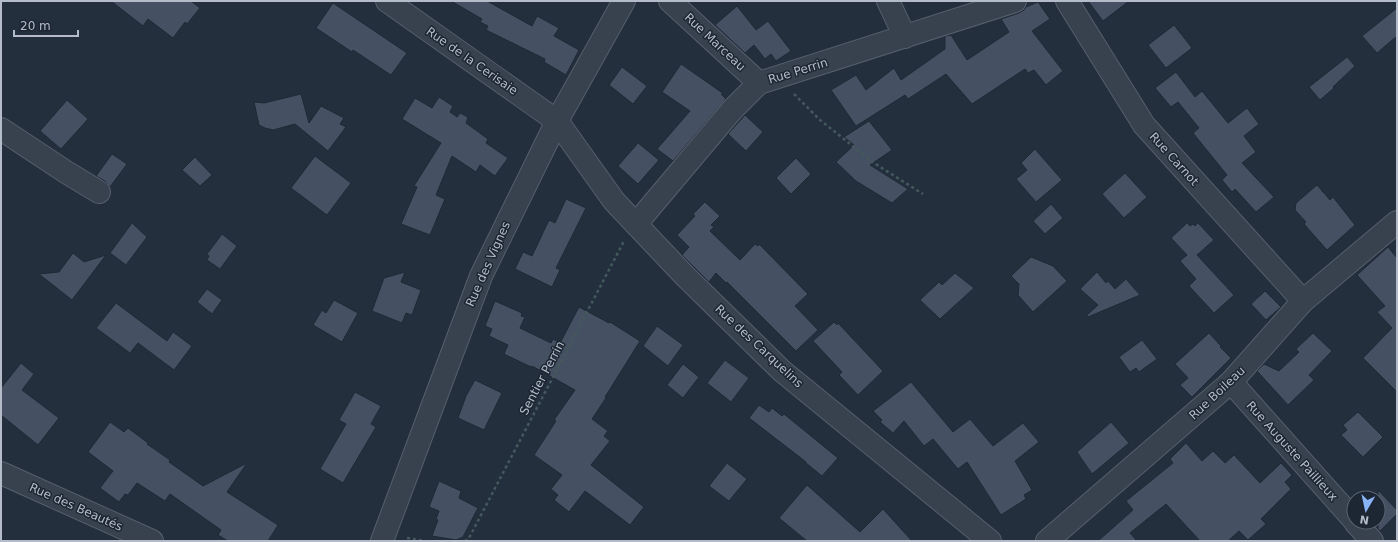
<svg xmlns="http://www.w3.org/2000/svg" width="1398" height="542" viewBox="0 0 1398 542" font-family="'DejaVu Sans',sans-serif">
  <style>
    .building { fill: #455162; stroke: #1f2835 }
    .lines { fill: none; stroke-linecap: round; stroke-linejoin: round }
    .minor-casing { stroke: #565f6c; stroke-width: 24 }
    .path { stroke: #44595c; stroke-width: 2.5; stroke-dasharray: 3 3; stroke-linecap: butt }
    .minor { stroke: #38414e; stroke-width: 22 }
    .labels { text-anchor: middle; dominant-baseline: central; stroke-width: 3; stroke-linejoin: round; paint-order: stroke }
    .street-label { font-size: 12px; fill: #b4bcc9; stroke: #1d2633 }
  </style>
  <rect width="100%" height="100%" fill="#242f3e"/>
  <g class="building">
    <polygon points="111,1 191,1 200,8 187,24 185,22 173,38 148,19 143,26"/>
    <polygon points="451,1 487,1 532,26 537,16 559,28 554,36 579,50 566,75 544,62 545,59 486,30 488,26 480,22 482,19"/>
    <polygon points="1088,1 1129,1 1103,21"/>
    <polygon points="1038,2 1050,19 1032,31 1063,71 1046,85 1034,70 1028,73 1025,69 972,104 946,74 908,99 905,95 856,126 831,90 856,75 866,90 894,68 901,80 945,49 945,36 951,35 967,60 1009,32 1001,19 1019,13 1024,10 1026,7"/>
    <polygon points="333,3 407,53 391,75 353,50 352,52 316,28"/>
    <polygon points="737,6 756,30 768,21 791,51 776,61 771,54 765,59 754,45 745,53 715,25"/>
    <polygon points="1397,8 1397,36 1377,53 1362,36"/>
    <polygon points="1174,25 1192,48 1166,68 1148,45"/>
    <polygon points="1347,57 1355,66 1333,87 1334,88 1320,100 1309,87"/>
    <polygon points="681,64 724,94 721,94 726,99 673,161 657,149 690,111 662,92"/>
    <polygon points="622,67 647,86 633,104 609,85"/>
    <polygon points="1176,72 1195,97 1202,91 1228,123 1247,108 1259,124 1244,136 1256,152 1242,163 1274,197 1256,212 1235,189 1232,192 1222,180 1227,175 1193,133 1199,128 1178,102 1171,107 1155,88"/>
    <polygon points="301,94 309,123 321,106 344,118 340,124 346,127 328,151 295,124 273,130 265,128 259,125 254,102 264,103"/>
    <polygon points="439,97 453,106 450,112 457,117 460,113 468,117 466,123 488,139 486,143 508,158 495,176 480,165 476,172 452,156 436,195 445,199 430,235 401,224 417,187 414,186 441,143 402,119 415,98 432,108"/>
    <polygon points="67,100 88,119 61,149 40,131"/>
    <polygon points="745,115 763,132 746,151 728,134"/>
    <polygon points="869,121 892,150 870,165 908,189 892,203 856,181 836,162 854,145 844,137"/>
    <polygon points="638,143 659,160 638,184 618,166"/>
    <polygon points="1035,149 1062,180 1036,202 1016,179 1027,170 1021,163"/>
    <polygon points="112,154 127,164 110,187 105,181 96,176"/>
    <polygon points="315,156 351,183 327,215 291,188"/>
    <polygon points="195,157 212,175 200,186 182,170"/>
    <polygon points="796,158 811,174 791,194 776,178"/>
    <polygon points="1125,173 1147,197 1124,218 1102,194"/>
    <polygon points="1317,185 1330,200 1333,197 1355,225 1327,250 1304,224 1306,222 1295,210 1296,203"/>
    <polygon points="566,199 586,208 556,268 560,270 552,287 515,269 523,252 532,256 549,220 555,223"/>
    <polygon points="705,202 720,216 711,225 714,227 710,231 740,260 755,244 758,246 759,244 808,294 795,306 818,330 796,351 727,282 726,283 716,273 709,282 682,255 689,247 677,235 695,216 693,214"/>
    <polygon points="1051,204 1063,218 1045,234 1033,221"/>
    <polygon points="132,223 147,237 126,265 110,253"/>
    <polygon points="1187,223 1190,226 1193,224 1195,226 1198,223 1214,240 1197,255 1234,295 1214,313 1189,286 1196,279 1180,261 1187,255 1171,238"/>
    <polygon points="222,234 237,246 220,269 207,260 209,256 207,254"/>
    <polygon points="1388,247 1397,258 1397,392 1363,358 1392,328 1377,312 1385,306 1357,275"/>
    <polygon points="73,253 84,262 106,255 72,300 39,274 59,272"/>
    <polygon points="1031,257 1053,266 1067,281 1033,312 1018,295 1019,284 1011,276"/>
    <polygon points="405,272 401,282 421,290 412,315 406,313 402,323 372,311 384,278"/>
    <polygon points="1097,272 1106,283 1108,281 1115,289 1126,279 1140,295 1088,317 1087,315 1098,305 1080,289"/>
    <polygon points="955,273 974,288 940,319 920,300 939,282 942,285"/>
    <polygon points="207,289 222,300 212,314 197,302"/>
    <polygon points="1265,291 1281,307 1266,320 1251,304"/>
    <polygon points="334,300 358,313 342,342 313,325 322,310 326,313"/>
    <polygon points="495,301 522,313 521,316 525,317 520,328 551,343 553,339 560,343 579,307 609,323 610,322 640,341 605,397 606,398 592,419 608,431 604,436 610,441 591,465 644,507 630,525 585,491 569,512 554,500 558,495 551,489 562,475 534,455 556,421 554,420 575,390 532,366 531,367 504,354 508,345 489,336 492,329 485,326"/>
    <polygon points="116,303 167,341 173,332 192,346 174,370 138,343 130,353 96,328"/>
    <polygon points="834,322 837,325 838,323 883,371 858,395 839,375 842,372 813,341"/>
    <polygon points="657,326 683,345 668,366 643,346"/>
    <polygon points="1209,333 1221,346 1220,347 1231,358 1192,397 1180,385 1188,378 1175,364"/>
    <polygon points="1313,333 1332,351 1309,375 1314,380 1288,405 1257,371 1264,364 1279,371 1299,352 1296,349"/>
    <polygon points="1142,340 1157,359 1139,372 1136,368 1130,372 1119,357"/>
    <polygon points="725,360 749,378 731,402 707,383"/>
    <polygon points="21,363 34,374 22,390 59,418 38,445 1,415 1,388"/>
    <polygon points="683,364 699,377 683,398 667,385"/>
    <polygon points="475,380 502,393 484,430 458,418 466,396"/>
    <polygon points="911,382 953,432 970,419 993,446 1023,423 1039,442 1015,461 1032,490 1024,495 1026,499 1001,515 967,462 958,469 933,439 924,446 904,421 893,433 880,422 882,420 873,411"/>
    <polygon points="355,392 381,406 371,424 376,427 343,483 320,469 346,424 339,420"/>
    <polygon points="759,405 769,412 772,408 782,416 784,414 838,458 822,476 806,463 806,462 749,418"/>
    <polygon points="1358,412 1383,437 1363,457 1341,435 1347,430 1343,425"/>
    <polygon points="110,422 124,432 128,428 148,443 147,444 170,460 169,462 203,486 247,463 227,492 278,525 268,541 228,541 218,535 221,530 170,494 165,501 137,483 128,495 125,494 119,502 100,488 113,471 88,452"/>
    <polygon points="1111,422 1129,443 1092,474 1077,452"/>
    <polygon points="1186,443 1202,461 1213,451 1225,463 1234,455 1260,483 1281,463 1292,475 1285,482 1291,489 1261,519 1266,524 1248,540 1239,531 1228,541 1200,541 1166,504 1130,533 1137,541 1098,541 1133,510 1126,501 1173,463 1170,459"/>
    <polygon points="727,463 747,479 729,501 709,486"/>
    <polygon points="439,481 461,491 459,498 478,508 463,537 456,540 432,536 438,520 436,519 439,511 429,507"/>
    <polygon points="807,485 860,532 883,509 912,541 807,541 779,518"/>
    <polygon points="1378,490 1397,510 1397,514 1380,531 1378,529"/>
  </g>
  <g class="lines">
    <g class="minor-casing">
      <g id="minor">
        <polyline points="387,1 557,121 614,201 685,276 782,371 990,541"/>
        <polyline points="670,1 759,83"/>
        <polyline points="888,1 905,37"/>
        <polyline points="1067,1 1144,125 1303,301"/>
        <polyline points="1,129 66,172 99,192"/>
        <polyline points="636,224 732,110 759,83 1015,1"/>
        <polyline points="1231,382 1354,520"/>
        <polyline points="1,473 152,541"/>
        <polyline points="1355,522 1372,541"/>
        <polyline points="382,541 481,276 557,121 624,1"/>
        <polyline points="1047,541 1231,382 1303,301 1397,222"/>
      </g>
    </g>
    <g class="path">
      <polyline points="794,94 820,120 874,163 923,194"/>
      <polyline points="407,538 425,541"/>
      <polyline points="465,541 468,540 624,241"/>
    </g>
    <use href="#minor" class="minor"/>
  </g>
  <g class="labels">
    <g class="street-label">
      <text transform="translate(715 42) rotate(43)">Rue Marceau</text>
      <text transform="translate(472 61) rotate(35)">Rue de la Cerisaie</text>
      <text transform="translate(798 71) rotate(-17)">Rue Perrin</text>
      <text transform="translate(1174 159) rotate(48)">Rue Carnot</text>
      <text transform="translate(488 264) rotate(-66)">Rue des Vignes</text>
      <text transform="translate(759 346) rotate(43)">Rue des Carquelins</text>
      <text transform="translate(542 378) rotate(-62)">Sentier Perrin</text>
      <text transform="translate(1217 393) rotate(-43)">Rue Boileau</text>
      <text transform="translate(1292 451) rotate(48)">Rue Auguste Paillieux</text>
      <text transform="translate(76 507) rotate(24)">Rue des Beautés</text>
    </g>
  </g>
  <rect width="1398" height="542" fill="none" stroke="#b4bcc9" stroke-width="4"/>
  <g transform="translate(1366 510) rotate(189)"><circle r="19" fill="#1d2633" stroke="#59626f"/>
  <path d="M0-3L7 15L0 10L-7 15Z" fill="#8ab4f8"/>
  <text y="-6" font-size="11" font-weight="bold" text-anchor="middle" fill="#b4bcc9">N</text>
  </g>
  <path d="M14 30v6h64v-6" fill="none" stroke="#b4bcc9" stroke-width="2"/>
  <text x="20" y="30" font-size="12" fill="#b4bcc9" stroke="#1d2633" stroke-width="3" paint-order="stroke">20 m</text>
</svg>
